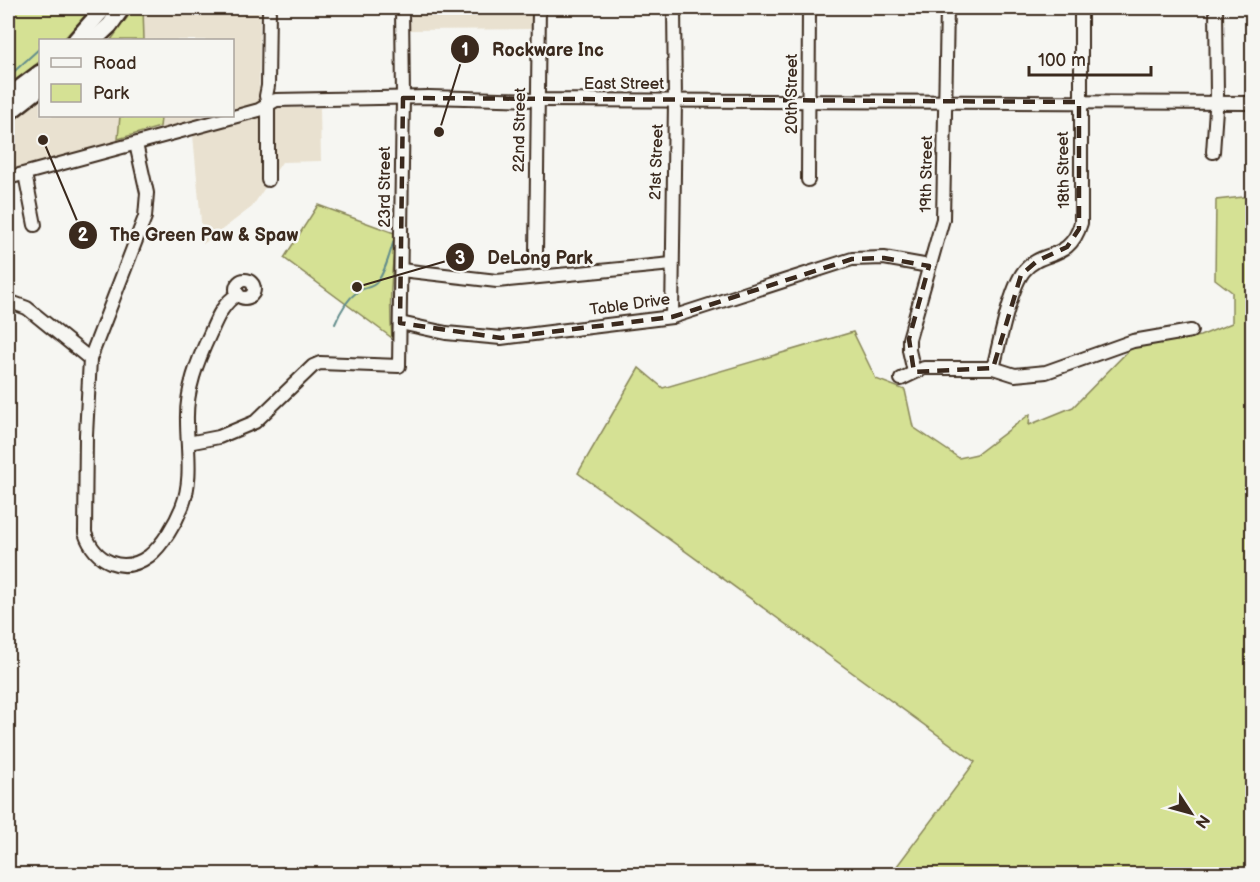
<svg xmlns="http://www.w3.org/2000/svg" width="1260" height="882" viewBox="0 0 1260 882" font-family="'Balsamiq Sans',sans-serif">
  <style>
    .built { fill: #e9e1d0 }
    .green { fill: #d5e194; stroke: #888659; stroke-width: 1.5 }
    .lines { fill: none; stroke-linecap: round; stroke-linejoin: round }
    .stream { stroke: #638d8c; stroke-width: 2 }
    .minor-casing { stroke: #3b2a1e; stroke-width: 16 }
    .major-casing { stroke: #3b2a1e; stroke-width: 20 }
    .minor { stroke: #f6f6f2; stroke-width: 12 }
    .major { stroke: #f6f6f2; stroke-width: 15 }
    .marked { fill: none; stroke: #3b2a1e; stroke-width: 4.5; stroke-dasharray: 12 8; stroke-linejoin: round }
    .labels { text-anchor: middle; dominant-baseline: central; stroke-width: 5; stroke-linejoin: round; paint-order: stroke }
    .street-label { font-size: 16px; fill: #3b2a1e; stroke: #f6f6f2 }
    .leader { fill: none; stroke: #3b2a1e; stroke-width: 2 }
    .callout-dot { fill: #3b2a1e; stroke: #f6f6f2; stroke-width: 2 }
    .mark-label { font-size: 18px; text-anchor: middle; font-weight: bold; fill: #fff }
    .callout-label { font-size: 18px; text-anchor: middle; font-weight: bold; fill: #3b2a1e; stroke: #f6f6f2; stroke-width: 5; stroke-linejoin: round; paint-order: stroke }
  </style>
  <rect width="100%" height="100%" fill="#f6f6f2"/>
  <filter id="ink" filterUnits="userSpaceOnUse"><feTurbulence type="fractalNoise" baseFrequency=".0167" numOctaves="2"/><feDisplacementMap in="SourceGraphic" scale="12" xChannelSelector="R" yChannelSelector="G"/><feConvolveMatrix kernelMatrix="1 2 1 2 8 2 1 2 1" color-interpolation-filters="sRGB"/></filter>
  <g filter="url(#ink)">
    <g class="built">
      <polygon points="129,8 260,8 259,102 255,105 233,111 232,40 103,40"/>
      <polygon points="411,8 533,8 533,29 410,30"/>
      <polygon points="40,96 40,116 216,116 9,171 8,121"/>
      <polygon points="278,108 320,108 321,161 282,162 252,207 203,244 193,135"/>
    </g>
    <g class="green">
      <polygon points="8,8 92,8 63,40 40,40 40,61 8,88"/>
      <polygon points="134,8 143,8 144,40 111,40"/>
      <polygon points="120,116 161,118 160,127 118,139"/>
      <polygon points="1252,196 1252,874 891,874 975,762 578,473 639,368 663,388 853,332 876,379 905,390 913,427 959,458 977,454 1030,414 1029,425 1073,407 1132,347 1200,336 1232,323 1232,292 1215,279 1216,200"/>
      <path d="M318,205L397,234C391,268 389,303 392,338L284,258Z"/>
    </g>
    <g class="lines">
      <g class="stream">
        <polyline points="8,77 40,48"/>
        <path d="M335,324C340,312 346,300 357,292C363,287 372,289 377,282C387,269 390,251 395,237"/>
      </g>
      <g class="minor-casing">
        <g id="minor">
          <path d="M136,144L147,193L145,217L90,359L86,435L85,533C95,562 123,575 149,556C163,545 176,522 182,507C193,480 187,449 187,421C186,390 197,362 210,334C217,318 223,303 238,294"/>
          <polyline points="1213,152 1217,95 1216,8"/>
          <polyline points="25,174 35,225"/>
          <polyline points="8,178 259,110 276,100 429,97 536,100 1252,103"/>
          <polyline points="268,180 268,104 266,96 268,86 269,8"/>
          <polyline points="808,180 809,8"/>
          <polyline points="536,253 539,8"/>
          <polyline points="401,270 497,281 672,264"/>
          <circle cx="245" cy="289" r="9"/>
          <polyline points="8,301 27,308 90,359"/>
          <polyline points="672,317 675,101 674,8"/>
          <polyline points="400,323 446,333 501,338 672,317 852,259 884,258 929,266"/>
          <path d="M993,368C999,346 1010,288 1024,271C1043,248 1069,263 1081,223V8"/>
          <polyline points="914,372 909,350 909,339 943,219 947,8"/>
          <polyline points="901,379 924,368 993,368 1015,375 1046,372 1133,341 1191,331"/>
          <polyline points="188,443 219,437 255,422 313,366 320,363 399,366 403,98 402,8"/>
        </g>
      </g>
      <g class="major-casing">
        <g id="major">
          <polyline points="76,40 104,8"/>
          <polyline points="94,40 110,25 122,8"/>
          <polyline points="8,97 40,73"/>
          <polyline points="8,113 40,88"/>
        </g>
      </g>
      <use href="#minor" class="minor"/>
      <use href="#major" class="major"/>
    </g>
  </g>
  <path class="marked" d="M403,98L1079,102V229L1067,247L1037,261L1021,275L993,368L914,372L909,339L929,266L884,258L852,259L672,317L501,338L400,323Z"/>
  <g class="labels">
    <g class="street-label">
      <text x="624" y="84">East Street</text>
      <text transform="translate(792 94) rotate(-90)">20th Street</text>
      <text transform="translate(520 130) rotate(-89)">22nd Street</text>
      <text transform="translate(657 162) rotate(-88)">21st Street</text>
      <text transform="translate(1064 170) rotate(-91)">18th Street</text>
      <text transform="translate(927 174) rotate(-89)">19th Street</text>
      <text transform="translate(385 187) rotate(-90)">23rd Street</text>
      <text transform="translate(630 305) rotate(-8)">Table Drive</text>
    </g>
  </g>
  <path class="leader" d="M439 132L465 49M43 140L83 235M357 287L460 257"/>
  <g class="callout-dot">
    <circle cx="439" cy="132" r="6"/>
    <circle cx="43" cy="140" r="6"/>
    <circle cx="357" cy="287" r="6"/>
    <circle cx="465" cy="49" r="15"/>
    <circle cx="83" cy="235" r="15"/>
    <circle cx="460" cy="257" r="15"/>
  </g>
  <g class="mark-label">
    <text x="465" y="56">1</text>
    <text x="83" y="241">2</text>
    <text x="460" y="264">3</text>
  </g>
  <g class="callout-label">
    <text x="548" y="56">Rockware Inc</text>
    <text x="204" y="241">The Green Paw &amp; Spaw</text>
    <text x="540" y="264">DeLong Park</text>
  </g>
  <rect width="1260" height="882" fill="none" stroke="#f6f6f2" stroke-width="30"/>
  <rect x="15" y="15" width="1230" height="852" fill="none" stroke="#3b2a1e" stroke-width="2" filter="url(#ink)"/>
  <rect x="39" y="39" width="195" height="78" fill="#f6f6f2" stroke="#aba49d" stroke-width="1.5"/>
  <rect x="51" y="58" width="30" height="9" fill="#f6f6f2" stroke="#aba49d" stroke-width="1.5"/>
  <text x="93" y="69" font-size="18" fill="#3b2a1e">Road</text>
  <rect x="51" y="84" width="30" height="18" fill="#d5e194" stroke="#aba49d" stroke-width="1.5"/>
  <text x="93" y="99" font-size="18" fill="#3b2a1e">Park</text>
  <g transform="translate(1191 813) rotate(126)" stroke="#f6f6f2" stroke-width="4.5" paint-order="stroke">
  <path d="M0-4.5L10 22L0 15L-10 22Z" fill="#3b2a1e"/>
  <text y="-9" font-size="16" font-weight="bold" text-anchor="middle" fill="#3b2a1e">N</text>
  </g>
  <path d="M1029 66v9h122v-9" fill="none" stroke="#3b2a1e" stroke-width="3"/>
  <text x="1038" y="66" font-size="18" fill="#3b2a1e" stroke="#f6f6f2" stroke-width="4.5" paint-order="stroke">100 m</text>
</svg>
